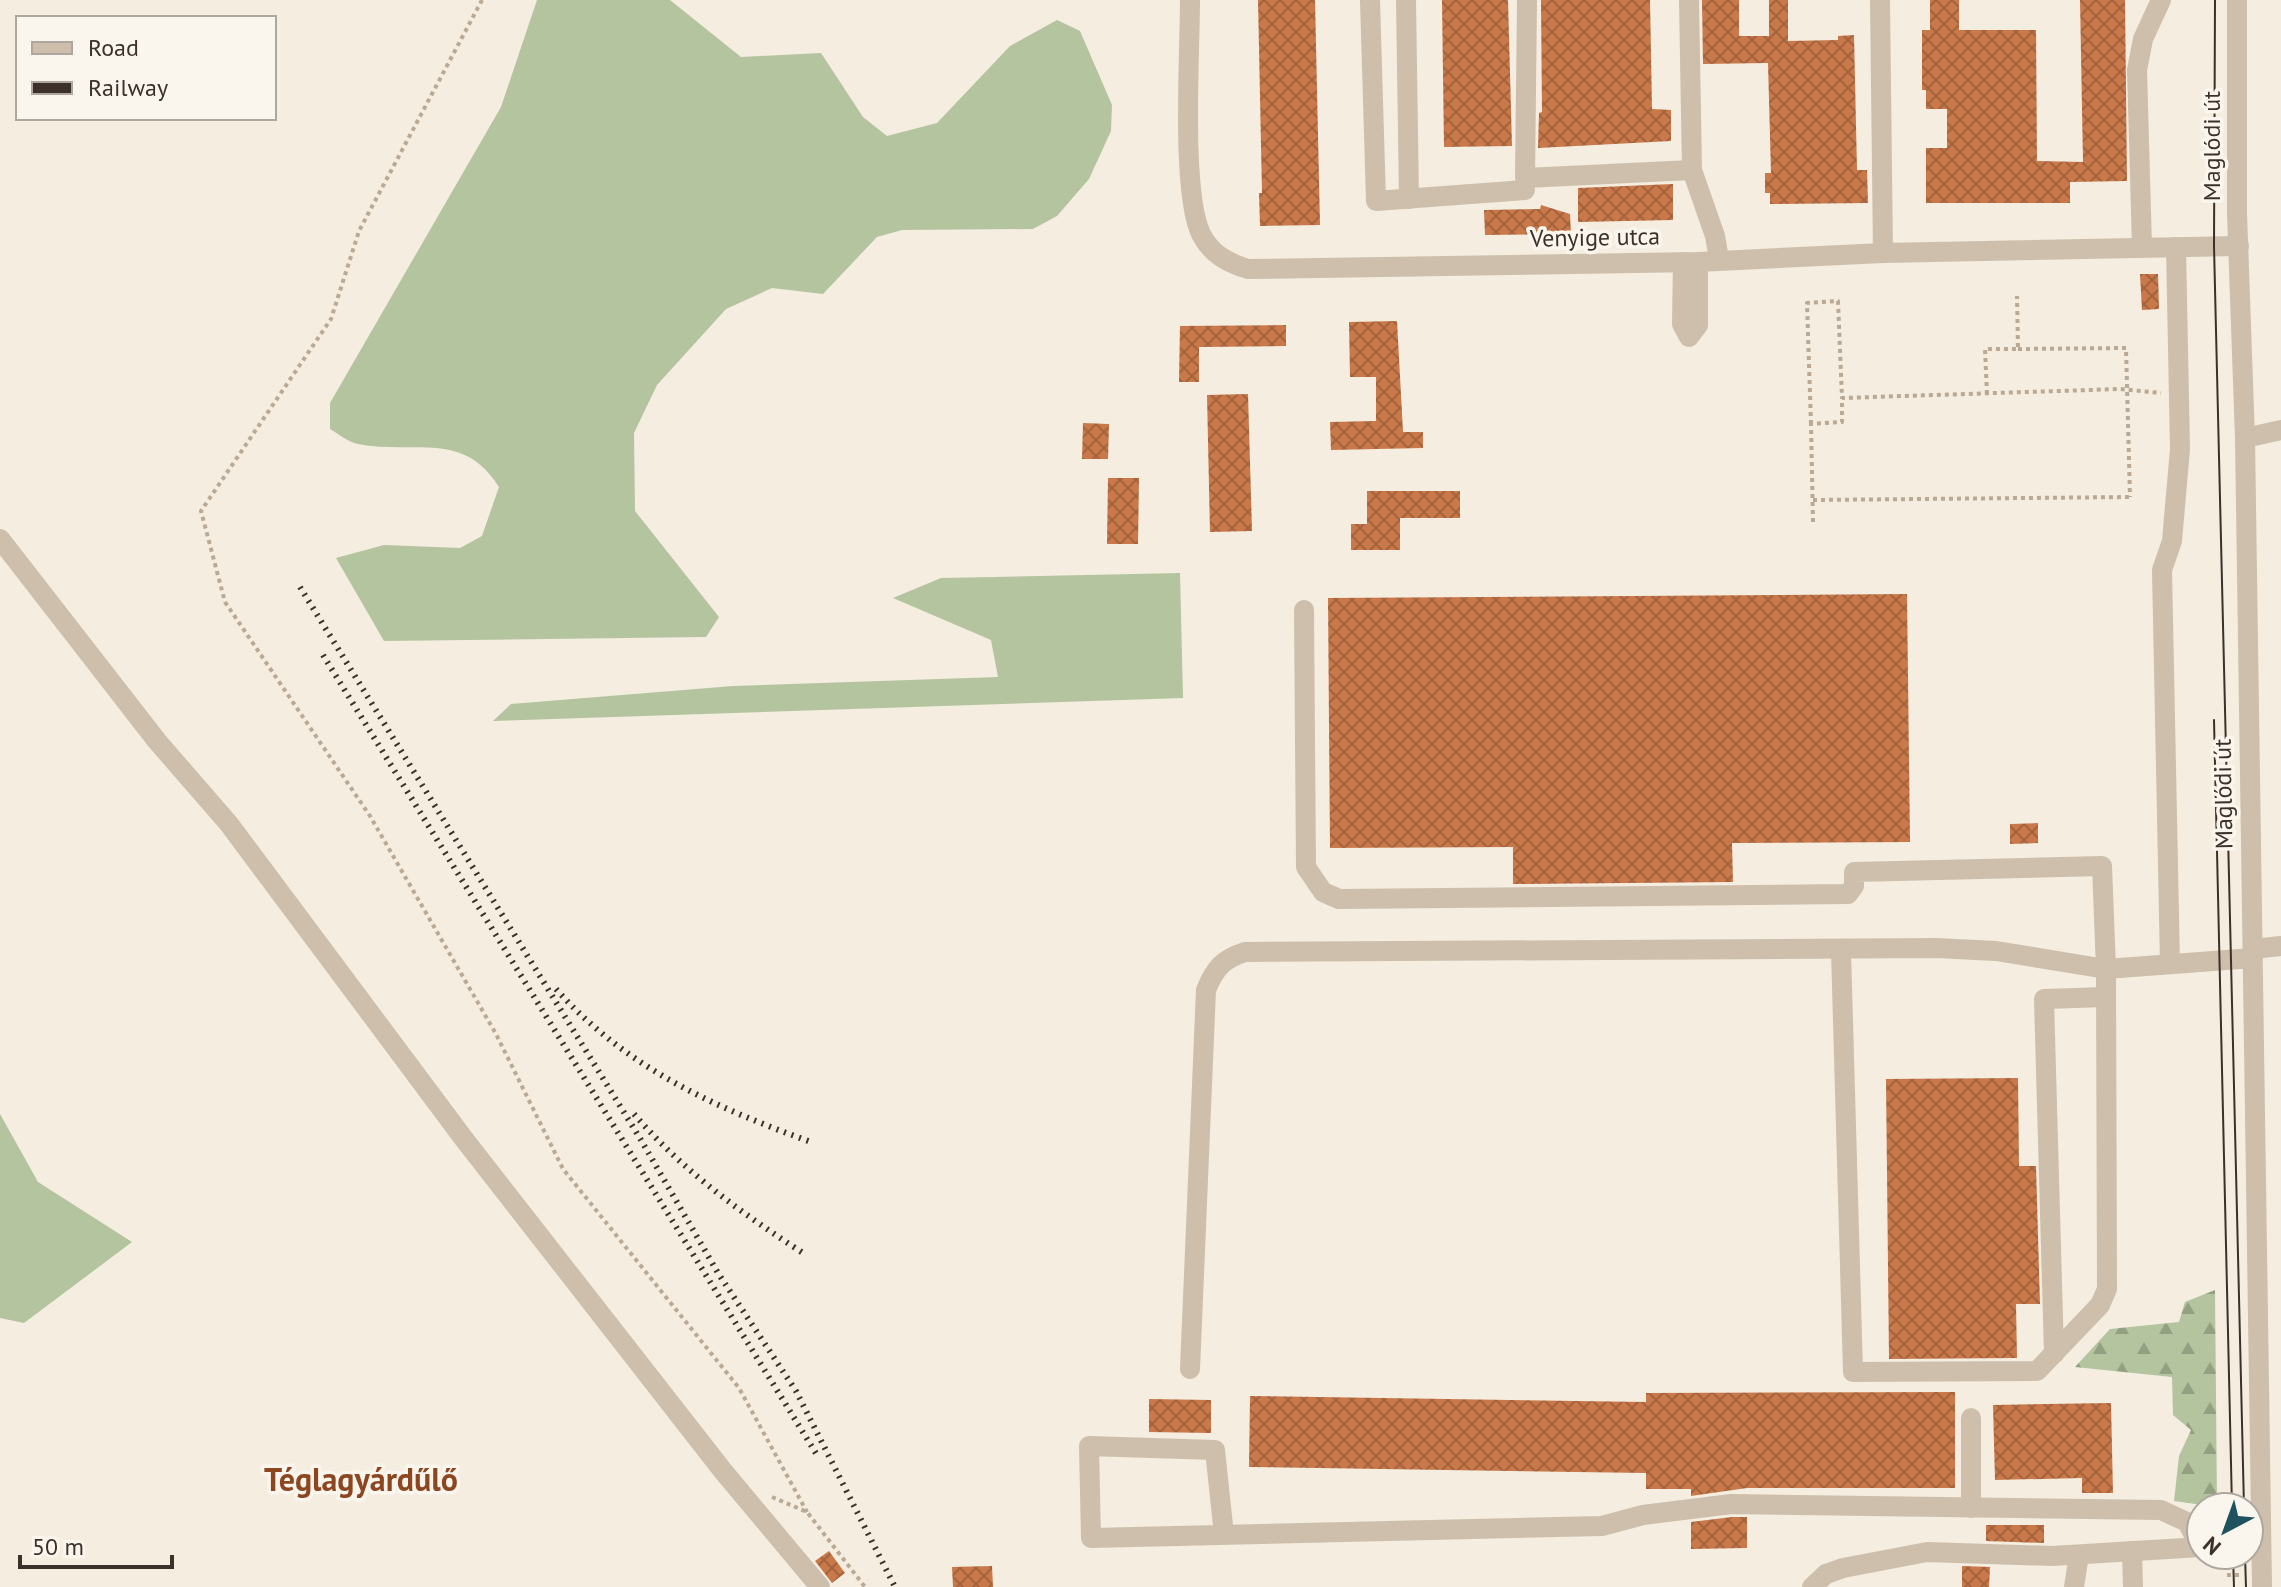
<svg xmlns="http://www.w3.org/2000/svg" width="2281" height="1587" viewBox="0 0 2281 1587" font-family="'PT Sans',sans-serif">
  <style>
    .grass { fill: #b3c49f }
    .forest { fill: url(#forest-firs) }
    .building { fill: url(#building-cross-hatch) }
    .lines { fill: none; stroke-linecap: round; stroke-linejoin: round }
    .path { stroke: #b9a995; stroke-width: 4; stroke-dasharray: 4 4; stroke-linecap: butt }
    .minor { stroke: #cdbfab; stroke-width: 20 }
    .tram { stroke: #3b312a; stroke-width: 2 }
    .rail { stroke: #3b312a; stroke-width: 6; stroke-dasharray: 2 6; stroke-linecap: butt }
    .labels { text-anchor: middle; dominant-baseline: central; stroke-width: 7; stroke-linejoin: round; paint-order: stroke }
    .street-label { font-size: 24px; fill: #3b312a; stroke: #fbf6ed }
    .district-label { font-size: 32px; font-weight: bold; fill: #8c4721; stroke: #fbf6ed }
  </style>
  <defs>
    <pattern id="forest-firs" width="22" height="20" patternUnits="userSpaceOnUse" patternTransform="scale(2)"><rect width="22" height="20" fill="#b3c49f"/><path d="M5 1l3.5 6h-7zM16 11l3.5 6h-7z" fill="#93a082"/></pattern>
    <pattern id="building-cross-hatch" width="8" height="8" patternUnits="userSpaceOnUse" patternTransform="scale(2)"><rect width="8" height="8" fill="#c97849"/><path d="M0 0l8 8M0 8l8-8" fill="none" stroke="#a4633d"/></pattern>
  </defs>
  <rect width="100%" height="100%" fill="#f4ede0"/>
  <g class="grass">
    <path d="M537,0H670L741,57L821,53L863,117L887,136L937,123L1010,46L1057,20L1080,31L1112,105L1111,131L1089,179L1057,216L1033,229L902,230L877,237L823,294L772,288L726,309L657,385L634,433L635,511L719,617L706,637L384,641L336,558L384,545L460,548L482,536L499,487C463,429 414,455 358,444C348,442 339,434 330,429V403L501,107Z"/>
    <polygon points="1180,573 1183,698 493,721 511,704 733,686 998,677 991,640 893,598 941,578"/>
    <polygon points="0,1114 38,1182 132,1242 24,1323 0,1318"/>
  </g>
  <polygon class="forest" points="2215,1290 2217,1507 2174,1501 2179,1456 2191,1430 2173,1415 2172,1377 2075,1367 2110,1329 2179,1322 2185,1302"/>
  <g class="building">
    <polygon points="1258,0 1315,0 1320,225 1260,226 1259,193 1262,193"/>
    <polygon points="1442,0 1508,0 1512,146 1444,147"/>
    <polygon points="1541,0 1650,0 1652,109 1671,110 1671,141 1538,148 1539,113 1542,112"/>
    <polygon points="1702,0 1739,0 1739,36 1769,36 1769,0 1788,0 1788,41 1838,40 1838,36 1854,35 1857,170 1867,170 1868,203 1770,204 1770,193 1765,193 1765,173 1771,173 1768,63 1703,64"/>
    <polygon points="1930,0 1959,0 1959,30 2036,30 2037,161 2083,162 2080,0 2125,0 2127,181 2070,182 2070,203 1926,203 1926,148 1947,148 1947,109 1926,109 1926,90 1922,90 1922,30 1930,30"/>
    <polygon points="1673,184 1673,220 1578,222 1578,188"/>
    <polygon points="1541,205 1570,214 1571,234 1485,235 1484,210 1540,209"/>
    <polygon points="2140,274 2158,274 2159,309 2142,310"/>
    <polygon points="1397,321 1403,432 1423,432 1423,448 1331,450 1330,422 1376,421 1376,377 1350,377 1349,322"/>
    <polygon points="1286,325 1286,346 1199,347 1199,382 1179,382 1180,326"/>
    <polygon points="1248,394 1252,531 1210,532 1207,395"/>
    <polygon points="1083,423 1109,424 1108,459 1082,459"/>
    <polygon points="1108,478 1139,478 1138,544 1107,544"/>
    <polygon points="1367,491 1460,491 1460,518 1400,518 1400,550 1351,550 1351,524 1367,524"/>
    <polygon points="1907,594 1910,842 1732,843 1733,882 1513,884 1513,847 1330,848 1328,598"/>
    <polygon points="2038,823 2038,843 2010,844 2010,824"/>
    <polygon points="2018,1078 2019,1166 2036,1166 2040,1304 2016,1304 2017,1358 1889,1359 1886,1079"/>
    <polygon points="1955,1392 1955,1488 1747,1488 1691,1496 1691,1489 1646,1489 1646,1473 1249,1467 1250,1396 1646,1402 1646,1393"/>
    <polygon points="1149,1399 1211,1400 1211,1433 1149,1432"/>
    <polygon points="2111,1403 2113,1493 2082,1493 2082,1478 1995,1480 1993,1405"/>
    <polygon points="1732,1517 1747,1517 1747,1548 1691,1549 1691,1522"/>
    <polygon points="1986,1525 2044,1525 2044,1543 1986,1541"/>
    <polygon points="829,1551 845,1573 832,1583 815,1561"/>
    <polygon points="992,1566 993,1587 953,1587 952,1567"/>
    <polygon points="1962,1566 1990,1567 1989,1587 1962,1587"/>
  </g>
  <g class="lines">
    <g class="path">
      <polyline points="482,0 359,231 331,319 201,511 225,602 370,816 496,1034 563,1169 739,1388 807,1512"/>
      <polyline points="2018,349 2126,348 2130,497"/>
      <polyline points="1987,394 1985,349 2018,349 2017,296"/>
      <polyline points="1811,424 1807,303 1838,301 1842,398"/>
      <polyline points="1813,500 2132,497"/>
      <polyline points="1813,522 1811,424 1842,422 1842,398 2120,389 2161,393"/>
      <polyline points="772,1497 807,1512 865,1587"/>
      <polyline points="2227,1575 2243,1575"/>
    </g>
    <g class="minor">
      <path d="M1190,0C1190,53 1181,192 1201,234C1211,254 1228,263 1248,269L1698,262L1883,253L2239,246"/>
      <polyline points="1370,0 1376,201 1525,190"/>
      <polyline points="1406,0 1409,199"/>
      <polyline points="1527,0 1525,178 1692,170"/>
      <polyline points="1689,0 1692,170 1715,236 1719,259"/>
      <polyline points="1880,0 1883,253"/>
      <polyline points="2237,0 2237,213 2245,438 2262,1587"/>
      <polyline points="2142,247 2137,70 2143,39 2161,0"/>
      <polyline points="1683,262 1682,324 1689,337 1698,325 1698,262"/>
      <polyline points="2245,438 2281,430"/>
      <polyline points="0,539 157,741 229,824 464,1139 723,1471 820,1587"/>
      <polyline points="1304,610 1306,867 1323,892 1339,899 1848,894 1854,886 1854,872 2102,866 2106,969 2107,1289 2100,1305 2037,1371 1853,1372 1841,951"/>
      <polyline points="2253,949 2281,946"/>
      <polyline points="2170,964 2162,570 2172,541 2180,449 2176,247"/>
      <polyline points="2054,1354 2044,999 2106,997"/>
      <path d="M1190,1369L1206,990C1215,968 1223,959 1245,952L1936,948L1996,951L2106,969L2253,958"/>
      <polyline points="1971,1418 1971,1508"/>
      <polyline points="1224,1535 1215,1450 1089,1446 1091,1538 1602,1526 1643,1515 1731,1504 2161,1510 2187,1522 2200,1547"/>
      <polyline points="2132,1551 2133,1587"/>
      <polyline points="1812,1587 1826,1574 1843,1568 1927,1552 2052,1556 2201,1547"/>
      <polyline points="2074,1587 2079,1555"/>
    </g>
    <g class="tram">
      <polyline points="2215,0 2214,246 2244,1507"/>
      <polyline points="2214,720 2232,1507"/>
      <polyline points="2233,1555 2234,1587"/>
      <polyline points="2245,1555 2246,1587"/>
    </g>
    <g class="rail">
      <polyline points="300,587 641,1140 718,1273 796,1391 895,1587"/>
      <polyline points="323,655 817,1455"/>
      <path d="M556,989C627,1069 716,1108 814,1143"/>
      <path d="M634,1114C683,1171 740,1212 803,1253"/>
    </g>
  </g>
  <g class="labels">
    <g class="street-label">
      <text transform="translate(2211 146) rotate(-90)">Maglódi út</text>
      <text transform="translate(1595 237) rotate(-1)">Venyige utca</text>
      <text transform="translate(2223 794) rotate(-91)">Maglódi út</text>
    </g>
    <g class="district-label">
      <text x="361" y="1479">Téglagyárdűlő</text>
    </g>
  </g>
  <rect x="16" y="16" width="260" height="104" fill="#fbf6ed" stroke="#aea79f" stroke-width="2"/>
  <rect x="32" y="42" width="40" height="12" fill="#cdbfab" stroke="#aea79f" stroke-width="2"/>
  <text x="88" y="56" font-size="24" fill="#3b312a">Road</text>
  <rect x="32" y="82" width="40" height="12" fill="#3b312a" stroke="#aea79f" stroke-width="2"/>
  <text x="88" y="96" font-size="24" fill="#3b312a">Railway</text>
  <g transform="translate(2225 1531) rotate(221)"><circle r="38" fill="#fbf6ed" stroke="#aea79f" stroke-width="2"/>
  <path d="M0-6L14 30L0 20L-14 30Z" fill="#1e525e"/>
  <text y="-12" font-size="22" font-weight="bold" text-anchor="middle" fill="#3b312a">N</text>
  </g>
  <path d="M20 1555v12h152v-12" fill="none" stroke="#3b312a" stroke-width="4"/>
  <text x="32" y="1555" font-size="24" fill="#3b312a" stroke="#fbf6ed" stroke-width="6" paint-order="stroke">50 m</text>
</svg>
